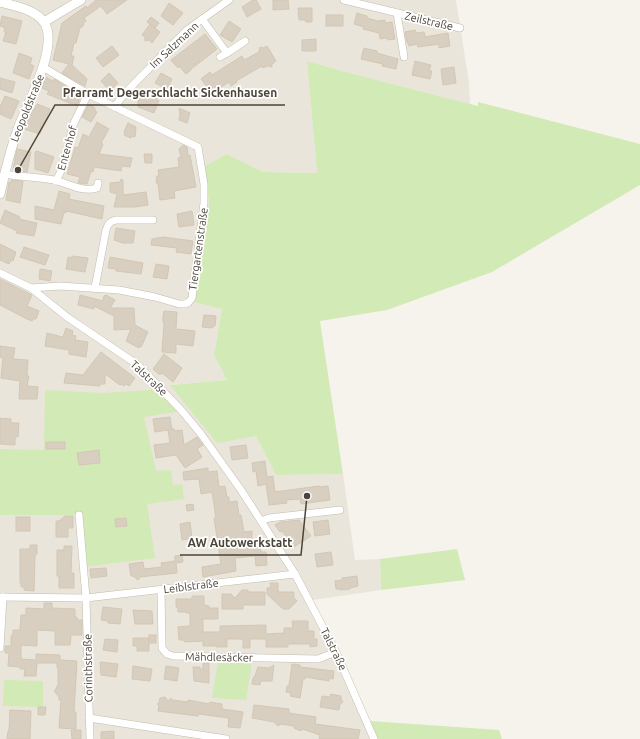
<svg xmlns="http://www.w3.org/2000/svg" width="640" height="739" viewBox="0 0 640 739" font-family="Ubuntu,sans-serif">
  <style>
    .residential { fill: #eae5da }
    .green { fill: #d2eab5 }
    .building { fill: #d8cfc1; stroke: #d3c7b4 }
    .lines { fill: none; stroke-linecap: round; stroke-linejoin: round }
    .minor-casing { stroke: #c2bbae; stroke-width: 8 }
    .tertiary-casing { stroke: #c2bbae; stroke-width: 10 }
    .minor { stroke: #fff; stroke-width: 7 }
    .tertiary { stroke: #fff; stroke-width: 9 }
    .labels { text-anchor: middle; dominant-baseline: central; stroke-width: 3.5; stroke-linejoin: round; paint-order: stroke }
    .street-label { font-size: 11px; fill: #4b4439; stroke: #fff }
    .leader { fill: none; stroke: #4b4439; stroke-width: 1.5 }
    .callout-dot { fill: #4b4439; stroke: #fff; stroke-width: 1.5 }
    .callout-label { font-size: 12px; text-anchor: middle; font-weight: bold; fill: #4b4439; stroke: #fff; stroke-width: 3.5; stroke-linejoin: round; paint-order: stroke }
  </style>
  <rect width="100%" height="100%" fill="#f6f3ec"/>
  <polygon class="residential" points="0,0 456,0 469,83 470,104 342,71 307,61 317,173 263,172 227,154 206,166 209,204 193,302 222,309 214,355 227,380 170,385 256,436 276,475 343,474 355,560 380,559 381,590 313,600 338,649 336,652 374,739 0,739"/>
  <g class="green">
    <polygon points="307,61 342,71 478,106 478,102 640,144 640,185 492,272 387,310 320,321 343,474 276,475 256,436 217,443 170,385 227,380 214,355 222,309 193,302 209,204 205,166 227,154 263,172 317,173"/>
    <polygon points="162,389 182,411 144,417 156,471 171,470 173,485 182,484 184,499 147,504 155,558 84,567 79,515 0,515 0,449 44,450 45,390 104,393"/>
    <polygon points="457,549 465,580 381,590 380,559"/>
    <polygon points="218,662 252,662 246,700 212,698"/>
    <polygon points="4,680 43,681 43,707 3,706"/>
    <polygon points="370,721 499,730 502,739 378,739"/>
  </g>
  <g class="building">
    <polygon points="96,0 127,0 107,14 101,6 84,18 86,21 83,24 84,25 80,28 76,43 74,43 71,56 74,56 72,65 87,79 85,86 62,73 69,64 53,60 62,23 86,6 87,8"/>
    <polygon points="253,0 256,0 261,9 247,17 242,7"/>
    <polygon points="273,0 288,0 289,9 273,10"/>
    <polygon points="169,3 183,13 173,25 161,16"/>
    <polygon points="298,8 312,8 312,22 306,22 305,20 299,20"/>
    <polygon points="357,13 367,16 367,18 378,21 385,20 385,23 392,22 395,39 388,40 387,38 380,39 379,33 363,29 364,27 354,24"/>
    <rect x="326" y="15" width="17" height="11"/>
    <polygon points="2,16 22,21 16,44 3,41 6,32 4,32 5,28 0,26"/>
    <polygon points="151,17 159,23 155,28 147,22"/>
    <polygon points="229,21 241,29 232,42 220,35"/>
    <polygon points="150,24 160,32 152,43 149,40 145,41 145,37 142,35"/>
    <polygon points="415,30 416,33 424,32 425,37 448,33 450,46 439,48 439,44 418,47 417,44 409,46 407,42 405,32"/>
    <polygon points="205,34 217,49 191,69 191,70 186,74 179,66 178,68 171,60"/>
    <polygon points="316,39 316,51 302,51 302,40"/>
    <polygon points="112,46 119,55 103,67 96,58"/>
    <polygon points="267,46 276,61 272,64 272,67 267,66 263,68 262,66 236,81 237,82 231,86 229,82 215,91 211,86 208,88 201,79 210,72 212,75 242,56 244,60 259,52 260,47 263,48"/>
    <polygon points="364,48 377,51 377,53 398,59 396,69 382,66 383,64 361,59"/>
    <polygon points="19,53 32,58 30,64 34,66 29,79 13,73"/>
    <polygon points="415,61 431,65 429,71 432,71 430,79 412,75"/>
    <polygon points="454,67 456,83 443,85 441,69"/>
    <polygon points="109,73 118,83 110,91 101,81"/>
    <polygon points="161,73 172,79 167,89 155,83"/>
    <polygon points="46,77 53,81 54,79 81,96 77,106 47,94 49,91 42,88"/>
    <polygon points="0,78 15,82 12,93 0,89"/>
    <polygon points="141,95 147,98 148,96 152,98 153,96 157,99 159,101 154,113 138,107 138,102"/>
    <polygon points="5,96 19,101 11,119 0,114 0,107"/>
    <polygon points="37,104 50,109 40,134 24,129 33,109 34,110"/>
    <polygon points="89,104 95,108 95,111 97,112 91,122 82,117"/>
    <polygon points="179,108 190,113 187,123 179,120 180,115"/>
    <polygon points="97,122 109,129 101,143 103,144 99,154 132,158 130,167 122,166 121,171 94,167 93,172 91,171 87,184 78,183 80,177 67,174 75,147 78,148 83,134 89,137"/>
    <polygon points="128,123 136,127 135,137 132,136 131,138 124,135 125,133 124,132"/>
    <polygon points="183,145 187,147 188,156 190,155 196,187 174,191 175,198 160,200 158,183 156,183 157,176 159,176 158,170 179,167 178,158 181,157 179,149"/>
    <polygon points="17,149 31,152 27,172 13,170"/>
    <polygon points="37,151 54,157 48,173 35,169 35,152"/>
    <polygon points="144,154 152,154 152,163 145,163"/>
    <polygon points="121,179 123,180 123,195 146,192 148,205 135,207 114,207 117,194 110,192 110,183 120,182"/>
    <polygon points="11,180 23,181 20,203 6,200 9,182 11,183"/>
    <polygon points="59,191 70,194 69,199 104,206 102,219 66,211 66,213 64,212 61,224 35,219 35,206 54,210"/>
    <polygon points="5,210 20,217 19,219 37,223 34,236 16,233 17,231 0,223"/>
    <polygon points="192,211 194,225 179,227 177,214"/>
    <polygon points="116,228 135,231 133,243 123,243 114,240"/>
    <polygon points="163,237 193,241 191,254 176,252 177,248 151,245 152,239"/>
    <polygon points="0,244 16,252 13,261 11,260 9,264 0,260"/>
    <polygon points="24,247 49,255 45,265 20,257"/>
    <polygon points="72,256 88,258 85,272 66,269 68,257 72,258"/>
    <polygon points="110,257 143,263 141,274 116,271 116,269 108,268"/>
    <polygon points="156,264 169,266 167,279 153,277"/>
    <polygon points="40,269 52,271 50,281 39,279"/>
    <polygon points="0,279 32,295 27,306 39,311 36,319 33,319 32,321 25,318 0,305"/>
    <polygon points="80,295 103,301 104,296 106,295 115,300 110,308 134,308 135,325 148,332 141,347 139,346 139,348 126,341 131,329 114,330 114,316 94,306 94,309 78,305"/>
    <polygon points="164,311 177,312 176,329 195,331 193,346 176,344 176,353 162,352 164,324 163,322 163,316"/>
    <polygon points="204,315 216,316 215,326 213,326 212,328 202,327"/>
    <polygon points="66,328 73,331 72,335 76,336 75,340 88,342 86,357 69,354 69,350 45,346 47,333 63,337"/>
    <polygon points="0,346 15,348 13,359 28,360 27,376 29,376 27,386 38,387 37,399 19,399 20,381 1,378 3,358 0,357"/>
    <polygon points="101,352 135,378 129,386 126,384 124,386 121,384 120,385 105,374 105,384 100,384 100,386 64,383 66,373 83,375"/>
    <polygon points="164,354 182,368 173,382 162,373 160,375 153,369"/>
    <polygon points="170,417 172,429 174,429 175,431 182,430 184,445 197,437 203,445 197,449 202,457 185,468 176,455 156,458 154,445 170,443 168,430 155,432 153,419"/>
    <polygon points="0,418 11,419 11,423 19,423 18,437 15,437 15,445 0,444"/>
    <rect x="46" y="442" width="19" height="7"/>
    <polygon points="246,445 248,458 232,460 230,447"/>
    <polygon points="99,450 100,463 79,465 77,453"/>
    <polygon points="265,461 267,477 273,476 275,492 319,486 320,487 328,486 330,500 301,504 300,499 286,500 287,503 269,505 266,484 258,486 256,471 253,472 252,463"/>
    <polygon points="208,468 208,472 217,471 219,487 225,486 227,497 229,497 229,502 237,501 239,515 241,515 244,532 252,531 252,540 259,539 261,552 266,552 267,565 256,566 255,556 235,558 236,571 203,577 202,567 221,564 214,518 216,518 212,492 201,494 199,479 184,480 183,472"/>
    <polygon points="193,504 194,510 187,511 186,505"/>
    <polygon points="65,516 73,516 73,528 68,528 68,537 56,537 56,521 59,521"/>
    <rect x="16" y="517" width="14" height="14"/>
    <polygon points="126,518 127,526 116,527 115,519"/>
    <polygon points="299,520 311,536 294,547 282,531 280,532 275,525 280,522"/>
    <polygon points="328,520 330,534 315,536 313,522"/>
    <polygon points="190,522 192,538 182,540 180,524"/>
    <polygon points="30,545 37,545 37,554 35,556 34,591 24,590 24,587 21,587 21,583 20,583 20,549 30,549"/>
    <polygon points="64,546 72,546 71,573 74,573 74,588 59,588 59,576 57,576 57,550 64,550"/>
    <polygon points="331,552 333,565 317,567 315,554"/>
    <polygon points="182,555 183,562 176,563 177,573 140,577 138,580 133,576 131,576 129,564 143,562 144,569 162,567 161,563 175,561 175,556"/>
    <polygon points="106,568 107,576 91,578 90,569"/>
    <polygon points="357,576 358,586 350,588 350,589 340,590 340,589 336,589 335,581 342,580 342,578"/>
    <polygon points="270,583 278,583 278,592 294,592 294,598 297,601 289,609 283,609 267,594 267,588 271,587"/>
    <polygon points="242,590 248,590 248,592 265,592 265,605 243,605 243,609 222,609 222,594 231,594 235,598"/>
    <polygon points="192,596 204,596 204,605 209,606 209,608 218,608 218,619 203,619 203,632 220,632 220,626 266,625 266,634 284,633 284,628 293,628 292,621 308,621 308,631 314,631 314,639 317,639 317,646 310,647 310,644 288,644 288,647 266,647 266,639 250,639 250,648 243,648 243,639 227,639 227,647 217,647 216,646 203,646 203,641 185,642 183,640 179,640 178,627 190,626 190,613 186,613 186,612 178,612 178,608 176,607 176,599 192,599"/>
    <polygon points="44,603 52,603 52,608 75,609 75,617 77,617 77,620 82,620 82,635 71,635 70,645 55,645 55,631 37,630 37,646 21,645 21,659 36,660 36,654 60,655 60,660 77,661 74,712 76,712 76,729 59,728 61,700 59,700 59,697 54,691 56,689 57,686 58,686 58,668 57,668 57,663 37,663 36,676 24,676 25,669 20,669 20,667 8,666 9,653 5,653 5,646 11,646 11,636 13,634 13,630 20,630 21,615 26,615 26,608 44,609"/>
    <polygon points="103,607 122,609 120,624 108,623 108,621 101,620"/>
    <polygon points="133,610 152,611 153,624 135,624"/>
    <rect x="149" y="635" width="7" height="8"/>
    <polygon points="133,638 149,638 149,651 137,651 137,646 133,646"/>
    <polygon points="105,639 118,640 117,652 103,650"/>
    <polygon points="100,662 118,664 116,677 101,675"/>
    <polygon points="203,663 209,663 209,683 194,681 193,667 200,667 200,669 203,669"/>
    <polygon points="292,664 300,665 300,667 334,671 333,679 329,678 329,681 305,677 305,679 303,679 300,698 290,696 291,693 286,692 287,686 289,686"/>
    <polygon points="274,665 272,681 261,681 260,685 252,684 253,678 255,676 258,667 269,668"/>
    <polygon points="133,666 152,669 150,681 132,679"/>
    <polygon points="166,666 179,668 177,681 164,679"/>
    <polygon points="331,694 341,696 341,699 343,702 340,704 339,710 320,707 322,696 329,697"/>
    <polygon points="165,697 168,701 171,698 172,700 188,702 188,700 209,704 210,702 222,704 222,709 243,712 240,728 228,727 229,718 199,714 198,716 158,711 159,706 157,704 159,703 160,698"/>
    <polygon points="254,705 289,709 289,713 316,717 315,724 360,730 358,739 319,739 320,735 302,729 301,731 294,728 294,726 281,724 278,726 274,722 252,718"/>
    <polygon points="38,707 46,707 45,715 38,715"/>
    <polygon points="10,710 31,711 30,739 7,739 8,731 9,731"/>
    <polygon points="71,730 81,730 81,739 72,739"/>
    <polygon points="114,731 114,739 101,739 101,732"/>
  </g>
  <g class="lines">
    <g class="minor-casing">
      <g id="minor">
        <polyline points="344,0 460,28"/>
        <polyline points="397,13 404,57"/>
        <polyline points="202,19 227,53 245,41"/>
        <polyline points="220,57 227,53"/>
        <polyline points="114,107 128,90 187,30 229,0"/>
        <path d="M4,174C21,177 38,177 54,180C67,183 84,193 97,188L98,183"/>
        <polyline points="56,181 64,165 73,125 88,94"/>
        <polyline points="0,273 31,288 67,317 138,365 182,411 201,434 241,490 295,574 336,652 374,739"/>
        <polyline points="31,288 60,286 119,290 155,297 179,304 185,304 189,302 192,298 194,282 204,203 204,184 198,147 88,94 43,67"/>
        <path d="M95,288L106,230C108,224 110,221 116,220H153"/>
        <polyline points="79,515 86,598 90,739"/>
        <polyline points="261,521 269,518 340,510"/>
        <polyline points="161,590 162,648 167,654 173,656 318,659 336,652"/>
        <polyline points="0,597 86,598 295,574"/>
        <polyline points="0,648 3,597"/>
        <polyline points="89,718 226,739"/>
      </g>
    </g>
    <g class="tertiary-casing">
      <g id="tertiary">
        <path d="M0,2C15,6 34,9 44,22C60,46 26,105 18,129C10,150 5,172 0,194"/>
        <polyline points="44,22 81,0"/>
      </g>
    </g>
    <use href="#minor" class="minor"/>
    <use href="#tertiary" class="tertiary"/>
  </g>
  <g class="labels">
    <g class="street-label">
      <text transform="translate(429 21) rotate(13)">Zeilstraße</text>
      <text transform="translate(174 45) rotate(-43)">Im Salzmann</text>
      <text transform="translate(27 108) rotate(-68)">Leopoldstraße</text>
      <text transform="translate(67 148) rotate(-74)">Entenhof</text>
      <text transform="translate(198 249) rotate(-82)">Tiergartenstraße</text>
      <text transform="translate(149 378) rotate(43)">Talstraße</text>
      <text transform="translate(191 586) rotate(-7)">Leiblstraße</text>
      <text transform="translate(334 649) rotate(64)">Talstraße</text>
      <text transform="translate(219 657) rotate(1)">Mähdlesäcker</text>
      <text transform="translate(88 668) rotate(-91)">Corinthstraße</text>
    </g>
  </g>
  <path class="leader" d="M18 170L55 105H285M307 496L301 555H180"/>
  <g class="callout-dot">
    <circle cx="18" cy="170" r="4"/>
    <circle cx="307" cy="496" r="4"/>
  </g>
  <g class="callout-label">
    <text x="170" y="97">Pfarramt Degerschlacht Sickenhausen</text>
    <text x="240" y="547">AW Autowerkstatt</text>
  </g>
</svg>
